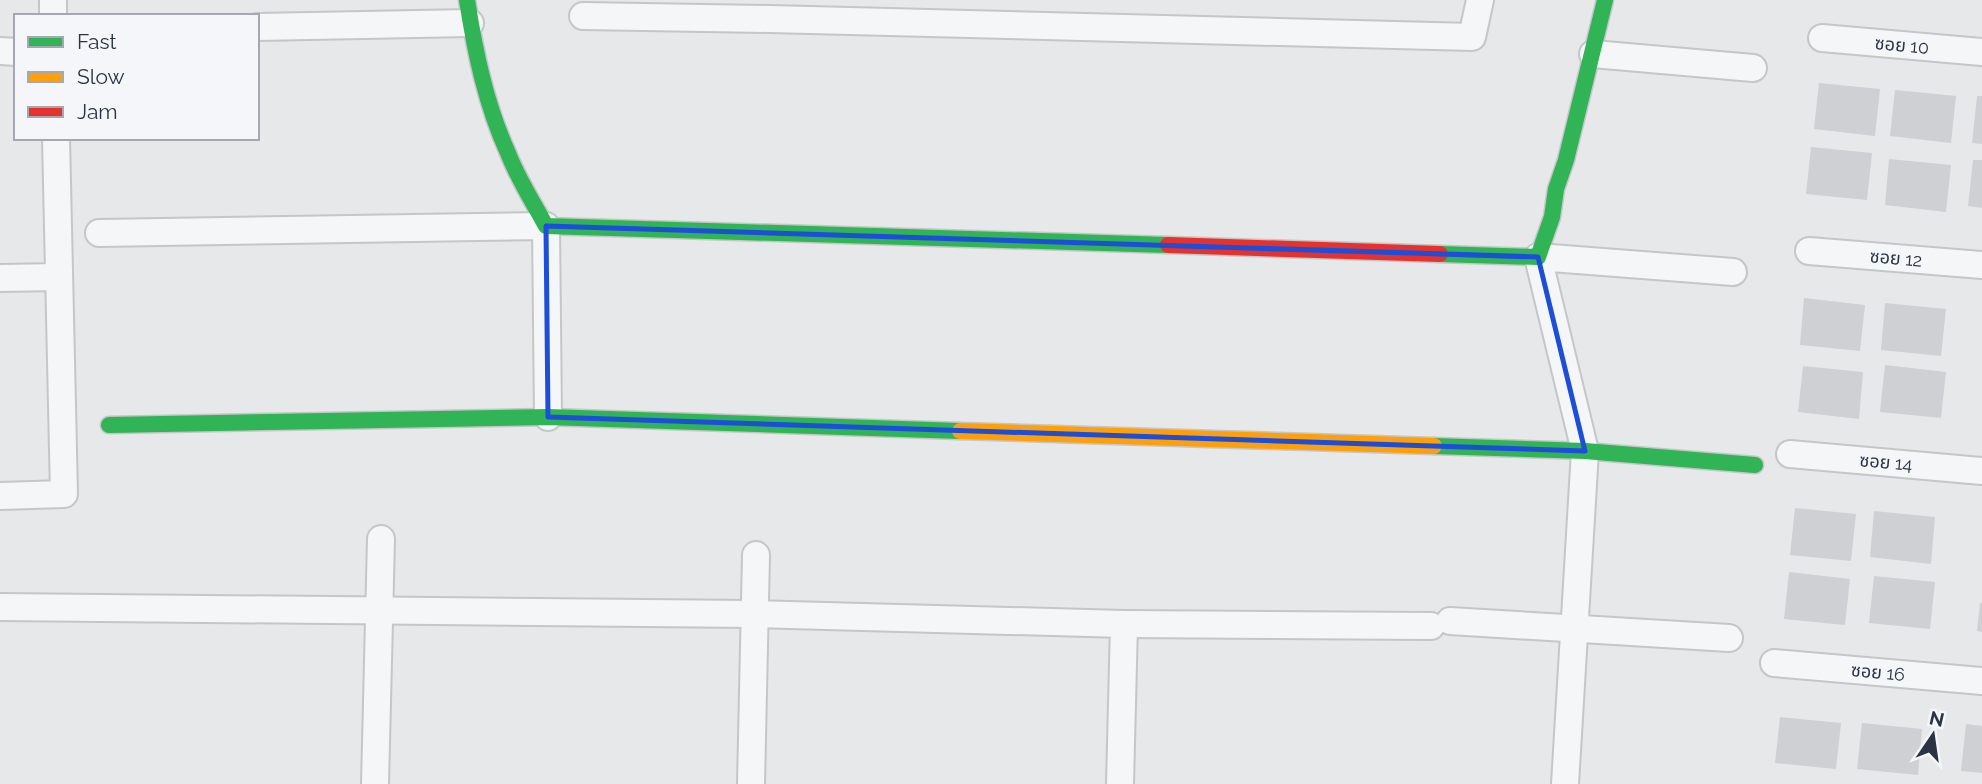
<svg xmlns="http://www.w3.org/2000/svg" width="1982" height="784" viewBox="0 0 1982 784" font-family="Raleway,'Noto Sans Thai',sans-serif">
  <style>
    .building { fill: #ced0d3 }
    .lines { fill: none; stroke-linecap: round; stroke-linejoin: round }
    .street-casing { stroke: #c4c6c8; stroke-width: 30 }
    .fast-casing { stroke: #c4c6c8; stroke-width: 19 }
    .slow-casing { stroke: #c4c6c8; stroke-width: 19 }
    .jam-casing { stroke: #c4c6c8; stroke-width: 19 }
    .street { stroke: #f5f6f7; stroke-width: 26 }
    .fast { stroke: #30b455; stroke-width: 16 }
    .slow { stroke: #ff9f0a; stroke-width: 16 }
    .jam { stroke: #e5322d; stroke-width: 16 }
    .marked { fill: none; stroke: #1d4ed8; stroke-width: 5; stroke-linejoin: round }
    .labels { text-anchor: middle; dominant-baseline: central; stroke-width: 5; stroke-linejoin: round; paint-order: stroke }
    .street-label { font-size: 18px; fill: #2b3445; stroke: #f4f6f9 }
  </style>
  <rect width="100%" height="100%" fill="#e6e8ea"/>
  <g class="building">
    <polygon points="1819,83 1880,89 1875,136 1814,129"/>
    <polygon points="1895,90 1956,96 1951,143 1890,136"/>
    <polygon points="1977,96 1982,96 1982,144 1972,143"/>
    <polygon points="1811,147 1872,153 1867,200 1806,194"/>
    <polygon points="1889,159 1951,165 1946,212 1885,205"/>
    <polygon points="1973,160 1982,160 1982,208 1968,206"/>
    <polygon points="1804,298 1865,305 1860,351 1800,345"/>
    <polygon points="1885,303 1946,309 1941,356 1881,350"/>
    <polygon points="1885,365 1946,372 1941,418 1880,412"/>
    <polygon points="1803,366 1863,372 1859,419 1798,412"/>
    <polygon points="1795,508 1856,514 1851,561 1790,555"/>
    <polygon points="1874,511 1935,517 1931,564 1870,557"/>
    <polygon points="1789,572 1850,579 1845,625 1784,619"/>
    <polygon points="1874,576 1935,582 1930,629 1869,623"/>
    <polygon points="1980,603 1982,603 1982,632 1977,631"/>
    <polygon points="1780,717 1841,723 1836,769 1775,763"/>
    <polygon points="1862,723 1922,729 1918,775 1857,769"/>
    <polygon points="1966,724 1982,726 1982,773 1961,771"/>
  </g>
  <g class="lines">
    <g class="street-casing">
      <g id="street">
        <polyline points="53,0 53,16"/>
        <polyline points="583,16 770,19 1472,37 1480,0"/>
        <polyline points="257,27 470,23"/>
        <polyline points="1822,38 1982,52"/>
        <polyline points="0,51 16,52"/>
        <polyline points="1593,54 1753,68"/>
        <polyline points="99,233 546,226 548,417"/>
        <polyline points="1809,251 1982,265"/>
        <polyline points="0,278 59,277"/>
        <polyline points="1790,454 1982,471"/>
        <polyline points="0,496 64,494 56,138"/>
        <polyline points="0,607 754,614 1124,624 1431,626"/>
        <polyline points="1450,621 1729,638"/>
        <polyline points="1774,663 1982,681"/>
        <polyline points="375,784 381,539"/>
        <polyline points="751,784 756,555"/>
        <polyline points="1120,784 1124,624"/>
        <polyline points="1565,784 1585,451 1538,257 1733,272"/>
      </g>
    </g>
    <g class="fast-casing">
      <g id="fast">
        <path d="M467,0C475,52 486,105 508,153C518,179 533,202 546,226L1168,245"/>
        <polyline points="1440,254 1538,257 1552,217 1556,189 1566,160 1605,0"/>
        <polyline points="109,425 548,417 960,431"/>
        <polyline points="1434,446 1585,451 1755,465"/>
      </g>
    </g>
    <g class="slow-casing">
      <polyline id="slow" points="960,431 1434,446"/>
    </g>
    <g class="jam-casing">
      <polyline id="jam" points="1168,245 1440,254"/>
    </g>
    <use href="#street" class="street"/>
    <use href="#fast" class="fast"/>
    <use href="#slow" class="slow"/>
    <use href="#jam" class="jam"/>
  </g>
  <path class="marked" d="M546,226L1538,257L1585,451L548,417Z"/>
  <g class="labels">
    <g class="street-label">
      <text transform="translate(1902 45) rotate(5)">ซอย 10</text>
      <text transform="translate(1896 258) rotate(5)">ซอย 12</text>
      <text transform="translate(1886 462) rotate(5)">ซอย 14</text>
      <text transform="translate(1878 672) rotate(5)">ซอย 16</text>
    </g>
  </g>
  <rect x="14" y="14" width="245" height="126" fill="#f4f6f9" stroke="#a4a8b1" stroke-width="2"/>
  <rect x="28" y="37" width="35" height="10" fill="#30b455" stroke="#a4a8b1" stroke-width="2"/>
  <text x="77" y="49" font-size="21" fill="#2b3445">Fast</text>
  <rect x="28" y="72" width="35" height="10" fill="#ff9f0a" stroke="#a4a8b1" stroke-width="2"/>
  <text x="77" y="84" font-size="21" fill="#2b3445">Slow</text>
  <rect x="28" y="107" width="35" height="10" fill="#e5322d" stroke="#a4a8b1" stroke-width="2"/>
  <text x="77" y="119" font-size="21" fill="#2b3445">Jam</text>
  <g transform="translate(1933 735) rotate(13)" stroke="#f4f6f9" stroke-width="5" paint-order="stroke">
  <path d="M0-5L12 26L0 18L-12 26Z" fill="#2b3445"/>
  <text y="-10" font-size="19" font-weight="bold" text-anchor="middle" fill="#2b3445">N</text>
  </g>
</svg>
